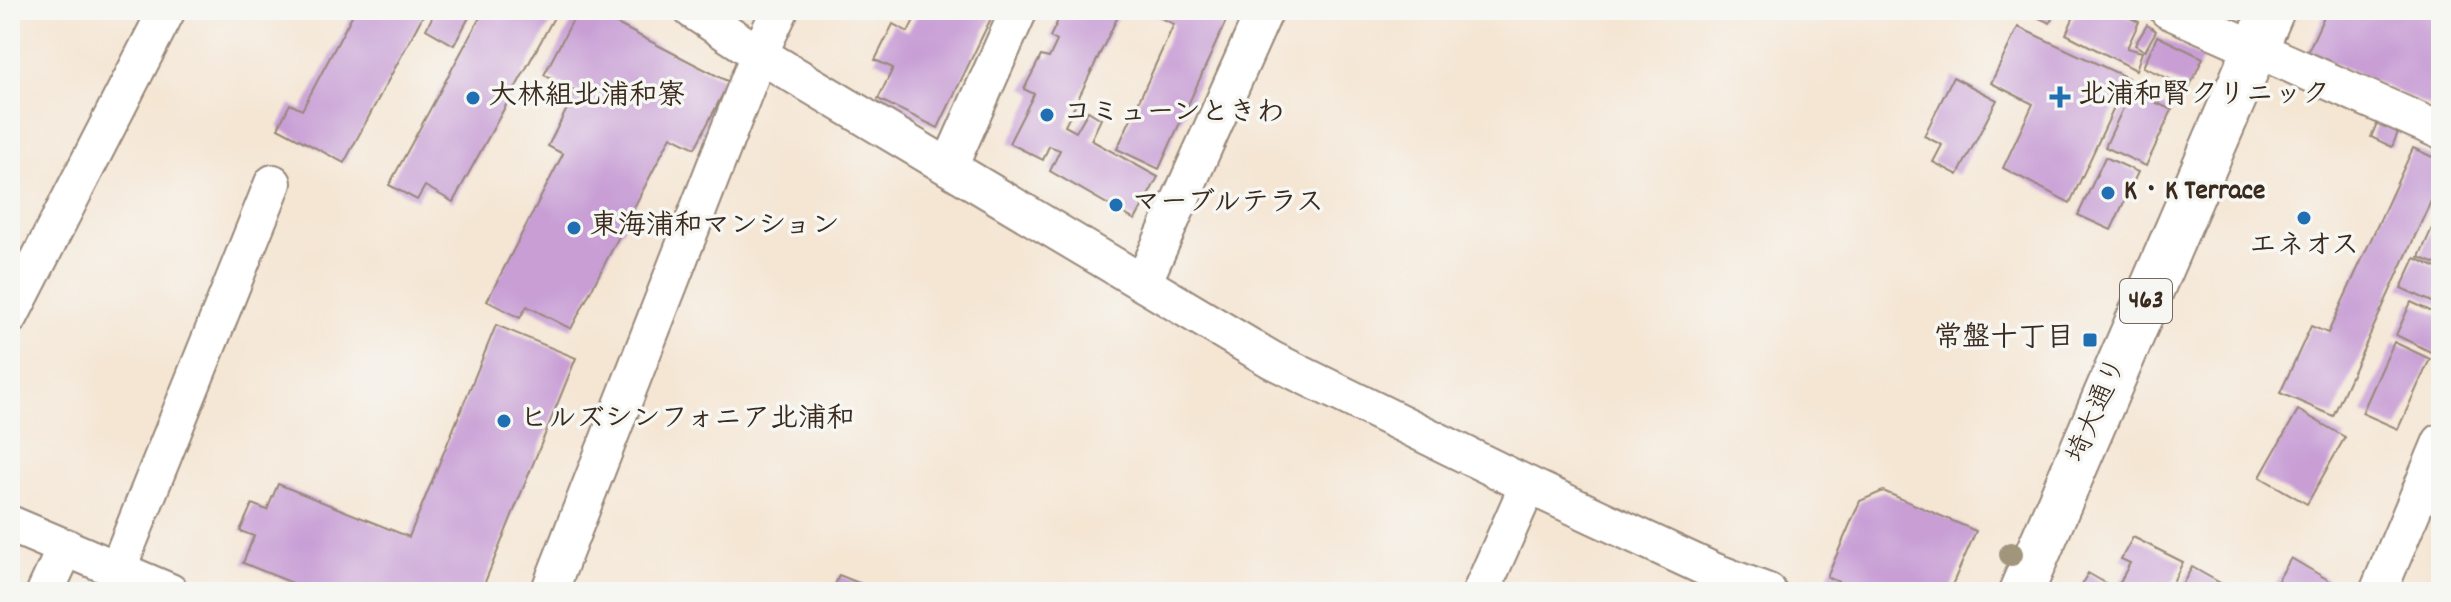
<svg xmlns="http://www.w3.org/2000/svg" width="2451" height="602" viewBox="0 0 2451 602" font-family="Dekko,'Klee One',sans-serif">
  <style>
    .building { fill: #c89ed5 }
    .lines { fill: none; stroke-linecap: round; stroke-linejoin: round }
    .minor-casing { stroke: #988879; stroke-width: 40 }
    .highway-casing { stroke: #988879; stroke-width: 48 }
    .minor { stroke: #fff; stroke-width: 36 }
    .highway { stroke: #fff; stroke-width: 44 }
    .tree { fill: #a1967b }
    .poi-dot { fill: #1f6fb2; stroke: #f6f6f2; stroke-width: 3 }
    .labels { text-anchor: middle; dominant-baseline: central; stroke-width: 7; stroke-linejoin: round; paint-order: stroke }
    .shield { fill: #f6f6f2; stroke: #73675e; stroke-width: 2 }
    .shield-label { font-size: 26px; font-weight: bold; fill: #3b2a1e }
    .poi-label { font-size: 28px; font-weight: bold; fill: #3b2a1e; stroke: #f6f6f2; text-anchor: start }
    .street-label { font-size: 28px; fill: #3b2a1e; stroke: #f6f6f2 }
  </style>
  <rect width="100%" height="100%" fill="#f6f6f2"/>
  <filter id="ink" filterUnits="userSpaceOnUse"><feTurbulence type="fractalNoise" baseFrequency=".0125" numOctaves="2"/><feDisplacementMap in="SourceGraphic" scale="16" xChannelSelector="R" yChannelSelector="G"/><feConvolveMatrix kernelMatrix="1 2 1 2 8 2 1 2 1" color-interpolation-filters="sRGB"/></filter>
  <filter id="wash" filterUnits="userSpaceOnUse"><feTurbulence type="fractalNoise" baseFrequency=".006" numOctaves="4" result="noise"/><feDisplacementMap in="SourceGraphic" scale="32" xChannelSelector="R" yChannelSelector="G"/><feGaussianBlur stdDeviation="1.8" result="paint"/><feColorMatrix in="noise" values="0 0 0 0 0 0 0 0 0 0 0 0 0 0 0 0 0 1.4 0 .05"/><feComposite in="paint" operator="in"/></filter>
  <g filter="url(#wash)">
    <rect width="100%" height="100%" fill="#f5e6d4"/>
    <g id="blocks">
      <g class="building">
        <polygon points="355,10 426,10 344,163 278,128 290,104 302,110"/>
        <polygon points="436,10 473,10 454,45 426,29"/>
        <polygon points="484,10 558,10 453,202 425,186 417,200 389,185"/>
        <polygon points="578,10 590,10 729,82 695,148 671,136 571,329 527,306 520,318 487,301 563,154 548,146 576,91 544,75"/>
        <polygon points="919,10 995,10 938,128 878,99 893,68 875,60 893,24 908,32"/>
        <polygon points="1063,10 1121,10 1065,126 1076,132 1088,111 1101,119 1091,140 1158,177 1135,220 1050,171 1060,150 1049,146 1043,160 1009,143 1034,94 1024,89 1041,56 1049,58 1057,41 1050,37"/>
        <polygon points="1144,10 1231,10 1159,169 1117,149 1174,24"/>
        <polygon points="2021,10 2056,10 2050,23"/>
        <polygon points="2077,10 2113,10 2139,22 2127,48 2142,52 2136,70 2066,34"/>
        <polygon points="2327,10 2441,10 2441,90 2433,108 2308,51"/>
        <polygon points="2147,25 2156,31 2145,51 2135,45"/>
        <polygon points="2018,27 2128,78 2070,203 2003,168 2033,104 1991,83"/>
        <polygon points="2157,36 2203,58 2189,88 2143,67"/>
        <polygon points="1953,77 1997,100 1958,175 1933,162 1942,145 1924,136"/>
        <polygon points="2131,91 2172,110 2146,166 2105,147"/>
        <polygon points="2377,123 2398,132 2392,147 2371,137"/>
        <polygon points="2413,148 2441,161 2441,179 2333,416 2280,393 2311,326 2328,333"/>
        <polygon points="2105,157 2138,172 2111,230 2078,215"/>
        <polygon points="2433,226 2441,230 2441,266 2419,257"/>
        <polygon points="2415,258 2441,270 2441,306 2401,288"/>
        <polygon points="2411,302 2441,316 2441,357 2396,335"/>
        <polygon points="496,325 576,358 481,592 315,592 243,563 254,536 240,531 252,504 267,510 278,484 409,537"/>
        <polygon points="2394,342 2430,359 2398,429 2362,413"/>
        <polygon points="2298,410 2345,437 2307,504 2260,477"/>
        <polygon points="1883,491 1976,531 1949,592 1862,592 1827,577 1860,501"/>
        <polygon points="2133,537 2183,562 2168,592 2134,592 2119,584 2130,563 2121,559"/>
        <polygon points="2291,558 2330,581 2324,592 2271,592"/>
        <polygon points="2192,567 2236,592 2178,592"/>
        <polygon points="2088,573 2121,592 2077,592"/>
        <polygon points="839,575 881,592 832,592"/>
      </g>
    </g>
  </g>
  <g filter="url(#ink)">
    <use href="#blocks" fill-opacity="0" stroke="#988879" stroke-width="2"/>
    <g class="lines">
      <g class="minor-casing">
        <g id="minor">
          <polyline points="692,10 759,54 1272,360 1528,485 1713,571 1768,592"/>
          <polyline points="2168,10 2441,131"/>
          <polyline points="949,167 1019,10"/>
          <polyline points="1143,283 1265,10"/>
          <polyline points="10,316 167,10"/>
          <polyline points="10,524 170,592"/>
          <polyline points="118,568 273,183"/>
          <polyline points="45,592 66,547"/>
          <polyline points="549,592 759,54 780,10"/>
          <polyline points="1481,592 1528,485"/>
          <polyline points="2378,592 2441,442"/>
        </g>
      </g>
      <g class="highway-casing">
        <polyline id="highway" points="2021,592 2272,10"/>
      </g>
      <use href="#minor" class="minor"/>
      <use href="#highway" class="highway"/>
    </g>
    <circle class="tree" cx="2011" cy="554" r="12"/>
  </g>
  <g class="poi-dot">
    <path d="M2056 85h8v8h8v8h-8v8h-8v-8h-8v-8h8z"/>
    <circle cx="473" cy="98" r="8"/>
    <circle cx="1047" cy="115" r="8"/>
    <circle cx="2108" cy="193" r="8"/>
    <circle cx="1116" cy="205" r="8"/>
    <circle cx="2304" cy="218" r="8"/>
    <circle cx="574" cy="228" r="8"/>
    <rect x="2082" y="332" width="16" height="16" rx="4"/>
    <circle cx="504" cy="421" r="8"/>
  </g>
  <g class="labels">
    <rect class="shield" x="2120" y="279" width="52" height="44" rx="6"/>
    <g class="shield-label">
      <text x="2146" y="301">463</text>
    </g>
    <g class="poi-label">
      <text x="2078" y="97">北浦和腎クリニック</text>
      <text x="489" y="98">大林組北浦和寮</text>
      <text x="1063" y="115">コミューンときわ</text>
      <text x="2124" y="193">K・K Terrace</text>
      <text x="1132" y="205">マーブルテラス</text>
      <text x="590" y="228">東海浦和マンション</text>
      <text x="2304" y="248" text-anchor="middle">エネオス</text>
      <text x="2074" y="340" text-anchor="end">常盤十丁目</text>
      <text x="520" y="421">ヒルズシンフォニア北浦和</text>
    </g>
    <g class="street-label">
      <text transform="translate(2099 411) rotate(-67)">埼大通り</text>
    </g>
  </g>
  <rect width="2451" height="602" fill="none" stroke="#f6f6f2" stroke-width="40"/>
</svg>
